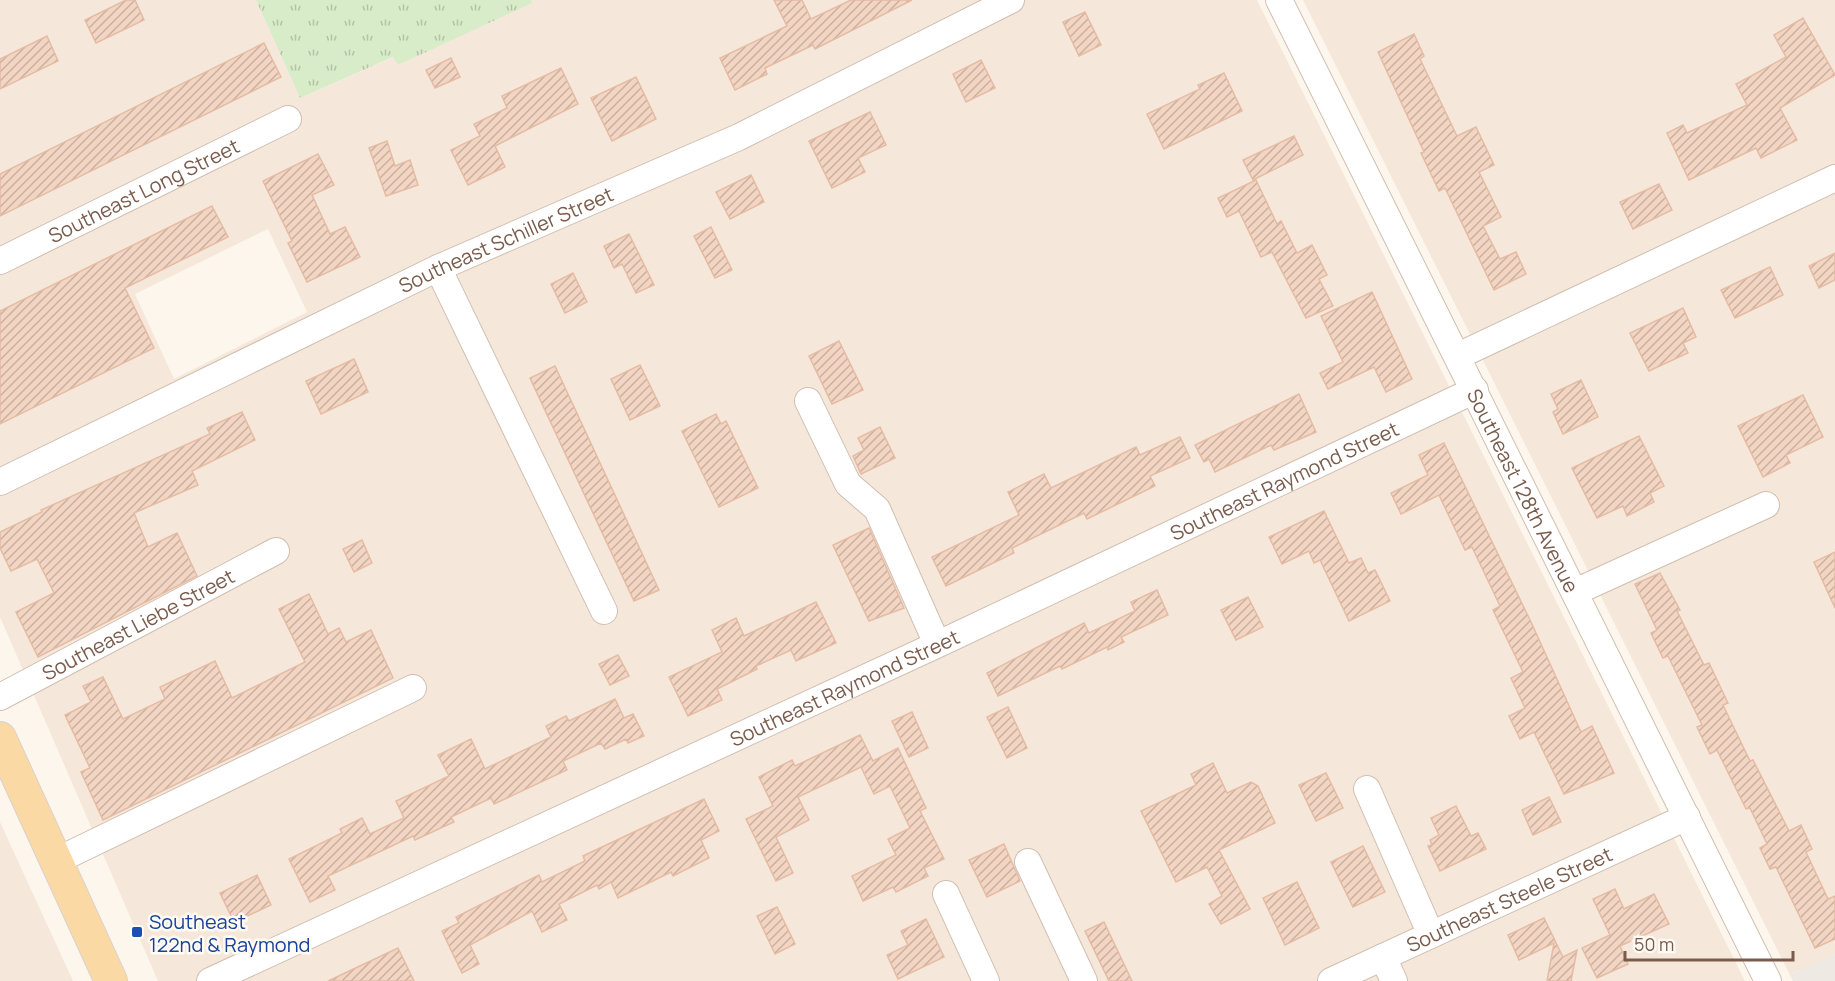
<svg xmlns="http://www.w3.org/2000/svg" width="1835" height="981" viewBox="0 0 1835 981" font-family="Manrope,sans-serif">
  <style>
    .residential { fill: #f5e8da; fill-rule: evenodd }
    .industrial { fill: #efe9e4 }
    .grass { fill: url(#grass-tufts) }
    .building { fill: url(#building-hatch); stroke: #e6bba3; stroke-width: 1.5 }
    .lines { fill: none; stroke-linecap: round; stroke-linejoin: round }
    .minor-casing { stroke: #d1beb0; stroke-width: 28 }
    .major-casing { stroke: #dad1cd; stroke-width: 34 }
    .minor { stroke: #fff; stroke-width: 26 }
    .major { stroke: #fbd9a5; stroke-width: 32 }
    .transit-dot { fill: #1a4fb4; stroke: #fffaf3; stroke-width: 2 }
    .labels { text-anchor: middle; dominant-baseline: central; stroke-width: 5; stroke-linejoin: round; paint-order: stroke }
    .street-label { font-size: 20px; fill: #7a5c4d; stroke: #fffaf3 }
    .transit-label { font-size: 20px; fill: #164399; stroke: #fffaf3; text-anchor: start }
  </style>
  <defs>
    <pattern id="grass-tufts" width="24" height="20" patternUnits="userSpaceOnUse" patternTransform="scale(1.5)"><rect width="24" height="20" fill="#d8ecc9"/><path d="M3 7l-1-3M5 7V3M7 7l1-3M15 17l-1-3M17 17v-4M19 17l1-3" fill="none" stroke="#b4c2a5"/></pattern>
    <pattern id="building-hatch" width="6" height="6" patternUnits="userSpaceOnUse" patternTransform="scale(1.5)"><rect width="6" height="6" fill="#f3d5c3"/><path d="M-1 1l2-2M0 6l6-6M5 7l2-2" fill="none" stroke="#cab0a1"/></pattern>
  </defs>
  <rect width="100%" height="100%" fill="#fdf6ec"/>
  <g class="residential">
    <path d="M0,0H256L300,98L394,57L398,65L525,0H1257L1745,981H158L0,617ZM268,229L307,312L174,379L135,294Z"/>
    <polygon points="1303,0 1835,0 1835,954 1790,975"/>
    <polygon points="0,822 73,981 0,981"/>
  </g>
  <polygon class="industrial" points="1835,954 1835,981 1793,981 1790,975"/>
  <polygon class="grass" points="256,0 531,0 532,3 398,65 393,57 300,98"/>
  <g class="building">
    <polygon points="126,0 135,0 144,20 96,43 85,20"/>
    <polygon points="774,0 802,0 811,19 851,0 912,0 815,49 813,45 765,68 767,74 735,90 720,58 787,26"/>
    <polygon points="1085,12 1101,45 1079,56 1063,22"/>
    <polygon points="1803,18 1835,75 1780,108 1797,140 1761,158 1756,148 1689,180 1667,133 1683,125 1687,133 1747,105 1736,84 1786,57 1774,35"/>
    <polygon points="1414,34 1424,56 1420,59 1457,136 1476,127 1494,165 1479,172 1501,217 1483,226 1500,259 1516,252 1526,274 1494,290 1445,188 1439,191 1421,153 1424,152 1378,52"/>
    <polygon points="47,36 58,61 0,89 0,59"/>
    <polygon points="264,43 281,77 0,216 0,174"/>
    <polygon points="451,58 460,77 435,88 426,70"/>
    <polygon points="981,60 995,88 966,102 953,74"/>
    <polygon points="561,68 578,104 495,146 505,167 468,185 451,150 480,136 474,124 507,108 502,96"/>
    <polygon points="1224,73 1242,111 1164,149 1147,114 1200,89 1198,85"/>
    <polygon points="636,77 656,119 612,141 591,98"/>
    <polygon points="870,112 886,145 858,158 865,172 832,188 809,141"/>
    <polygon points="1294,136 1303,155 1253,180 1243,160"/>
    <polygon points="387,141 395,166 410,160 418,185 386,196 369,148"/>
    <polygon points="318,154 334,185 312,195 330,234 345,227 360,257 307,282 288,243 292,241 263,181"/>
    <polygon points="751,175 764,202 730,219 716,192"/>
    <polygon points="1256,180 1277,224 1281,221 1297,253 1312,245 1327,275 1319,279 1333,306 1306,318 1272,252 1261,257 1239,211 1227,217 1218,198"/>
    <polygon points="1659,184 1672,210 1633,229 1620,202"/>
    <polygon points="212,206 228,237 125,288 154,348 0,424 0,311"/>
    <polygon points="711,227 732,270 715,278 694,236"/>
    <polygon points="629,234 654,285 636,293 622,264 614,268 604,246"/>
    <polygon points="1835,253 1835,280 1819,288 1809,266"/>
    <polygon points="1770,267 1783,295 1735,318 1721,290"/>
    <polygon points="573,273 587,302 565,313 551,284"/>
    <polygon points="1372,292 1412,379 1386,392 1374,367 1328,389 1320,373 1343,362 1321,316"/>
    <polygon points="1683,308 1696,337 1683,343 1688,353 1649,371 1630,333"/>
    <polygon points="839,341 863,390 832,404 809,356"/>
    <polygon points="354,359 368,392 321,414 306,381"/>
    <polygon points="640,365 660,406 630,420 611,379"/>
    <polygon points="555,366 659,590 634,601 530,378"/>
    <polygon points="1581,380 1598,417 1563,434 1553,412 1558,409 1551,394"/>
    <polygon points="1299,394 1316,432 1274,450 1271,445 1215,472 1209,459 1204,462 1195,445"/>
    <polygon points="1803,395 1823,437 1786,455 1790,463 1763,477 1738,426"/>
    <polygon points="242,412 255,440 192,471 198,485 134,513 148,547 177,533 197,576 38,657 16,612 54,593 37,559 11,571 0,548 0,532 42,512 41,510 210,434 207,428"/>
    <polygon points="716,414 721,424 726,421 758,488 719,507 682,431"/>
    <polygon points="880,427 895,458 861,474 853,456 864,450 858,438"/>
    <polygon points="1639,436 1664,486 1650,493 1654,502 1627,516 1623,506 1597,518 1572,468"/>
    <polygon points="1180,437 1190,458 1150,476 1155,486 1087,519 1084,513 1012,548 1014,553 946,586 932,557 1019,515 1008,492 1044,474 1051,488 1136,447 1140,455"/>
    <polygon points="1444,443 1531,622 1581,732 1592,726 1614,773 1564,794 1534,732 1520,739 1509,716 1525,708 1511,678 1523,672 1493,610 1500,606 1472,547 1465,550 1439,495 1401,514 1391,493 1428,475 1419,455"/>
    <polygon points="1324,511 1349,563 1361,558 1368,573 1375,570 1390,601 1349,621 1320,560 1314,563 1309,551 1282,564 1269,537"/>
    <polygon points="869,528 904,608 869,621 833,545"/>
    <polygon points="362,540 372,563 354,572 343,549"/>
    <polygon points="1835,552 1835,608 1814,562"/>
    <polygon points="1660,573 1680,610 1677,611 1704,665 1709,663 1728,703 1723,705 1750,761 1753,760 1789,831 1801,825 1812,849 1806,852 1828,899 1835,896 1835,939 1815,948 1776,867 1770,869 1760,848 1767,844 1750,808 1746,809 1717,750 1710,754 1697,727 1702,725 1668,656 1663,658 1651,633 1657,630 1635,584"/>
    <polygon points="1157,590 1168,615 1121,637 1124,642 1108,650 1107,647 1062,669 1060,666 998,696 987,673 1084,623 1089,633 1135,611 1131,602"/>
    <polygon points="309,594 328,634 339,628 346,642 371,630 393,678 103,820 81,772 90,768 65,715 91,702 83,686 103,677 123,719 165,699 160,687 215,661 232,698 305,662 279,609"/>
    <polygon points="1248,597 1263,627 1236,640 1221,610"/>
    <polygon points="816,602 836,643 796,661 791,650 756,666 757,669 717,689 722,700 688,716 669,677 722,652 712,630 736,618 744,636"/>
    <polygon points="618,655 629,676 610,685 599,664"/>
    <polygon points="615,699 624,718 633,714 644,736 628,743 626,739 605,749 601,743 563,761 567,770 494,804 491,798 451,817 454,822 415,840 413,836 328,876 335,890 310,902 289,859 342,833 340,829 362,818 370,834 404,818 396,801 449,776 438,755 471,739 485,769 551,737 546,726 566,716 569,721"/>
    <polygon points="1008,707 1027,748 1007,758 987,717"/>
    <polygon points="912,712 928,748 909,757 892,721"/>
    <polygon points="860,735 873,761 898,748 926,808 920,811 944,859 924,868 928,876 896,892 893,887 863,901 852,876 896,855 888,839 910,828 890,786 874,794 861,767 798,797 809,820 776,837 793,873 776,881 746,819 773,806 759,777 792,760 795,766"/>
    <polygon points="1213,763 1227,793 1251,782 1258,786 1275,823 1219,850 1250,909 1221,924 1209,904 1222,896 1207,867 1176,882 1141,811 1196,785 1191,774"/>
    <polygon points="1326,773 1343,808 1316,821 1299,785"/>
    <polygon points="1549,797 1561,822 1533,835 1522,810"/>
    <polygon points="704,799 719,831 701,840 709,858 673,876 671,872 618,898 611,882 599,889 597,885 559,904 567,920 542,932 532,911 470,945 479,964 462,973 442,931 459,923 456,917 539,875 542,882 585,861 583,856"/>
    <polygon points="1456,806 1471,836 1478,833 1486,849 1440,871 1428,846 1432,845 1430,840 1439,835 1431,818"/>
    <polygon points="1004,844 1020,881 987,897 969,860"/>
    <polygon points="1363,846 1385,892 1353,907 1331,862"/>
    <polygon points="257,875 271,905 234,922 220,893"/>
    <polygon points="1297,882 1319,928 1285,945 1263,898"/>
    <polygon points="1615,889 1624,909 1654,894 1669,924 1620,946 1628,964 1597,978 1582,948 1610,935 1593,899"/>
    <polygon points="777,907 795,944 775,954 757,916"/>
    <polygon points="1544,918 1563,957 1577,950 1571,981 1547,981 1554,943 1519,960 1508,935"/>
    <polygon points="926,919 944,957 898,979 887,955 908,945 901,931"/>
    <polygon points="1104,922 1132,981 1109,981 1085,931"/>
    <polygon points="398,948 414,981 328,981"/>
  </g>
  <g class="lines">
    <g class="minor-casing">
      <g id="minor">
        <path id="s1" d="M1279,0L1768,981"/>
        <path id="s2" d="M0,261L288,119"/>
        <polyline points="438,268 604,611"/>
        <polyline points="1458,356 1835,178"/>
        <polyline points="808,401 848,484 877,509 937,644"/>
        <path id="s3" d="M0,482L438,268L739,137L1011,0"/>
        <polyline points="1575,592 1766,505"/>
        <path id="s4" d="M0,697L276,551"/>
        <polyline points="1367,789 1431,935"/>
        <polyline points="56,861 413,688"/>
        <polyline points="1028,862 1084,981"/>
        <polyline points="946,894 986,981"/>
        <polyline points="1383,957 1394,981"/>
        <path id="s5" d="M210,981L947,640L1475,390"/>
        <path id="s6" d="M1331,981L1687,817"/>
      </g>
    </g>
    <g class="major-casing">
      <polyline id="major" points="0,738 111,981"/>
    </g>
    <use href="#minor" class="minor"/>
    <use href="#major" class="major"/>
  </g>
  <rect class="transit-dot" x="131" y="926" width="12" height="12" rx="3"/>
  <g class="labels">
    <g class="street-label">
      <text stroke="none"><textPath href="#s2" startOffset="160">Southeast Long Street</textPath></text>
      <text stroke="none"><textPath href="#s3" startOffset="561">Southeast Schiller Street</textPath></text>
      <text stroke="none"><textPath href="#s5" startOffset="1185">Southeast Raymond Street</textPath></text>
      <text stroke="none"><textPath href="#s1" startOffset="548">Southeast 128th Avenue</textPath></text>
      <text stroke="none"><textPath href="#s4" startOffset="156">Southeast Liebe Street</textPath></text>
      <text stroke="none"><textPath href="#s5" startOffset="699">Southeast Raymond Street</textPath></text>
      <text stroke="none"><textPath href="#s6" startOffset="196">Southeast Steele Street</textPath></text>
    </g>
    <g class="transit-label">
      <text x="149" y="921">Southeast<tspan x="149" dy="23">122nd &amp; Raymond</tspan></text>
    </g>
  </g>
  <path d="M1625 951v9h168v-9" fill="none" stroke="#7a5c4d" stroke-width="3"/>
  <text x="1634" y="951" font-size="18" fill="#7a5c4d" stroke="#fffaf3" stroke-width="4.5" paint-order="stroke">50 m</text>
</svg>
